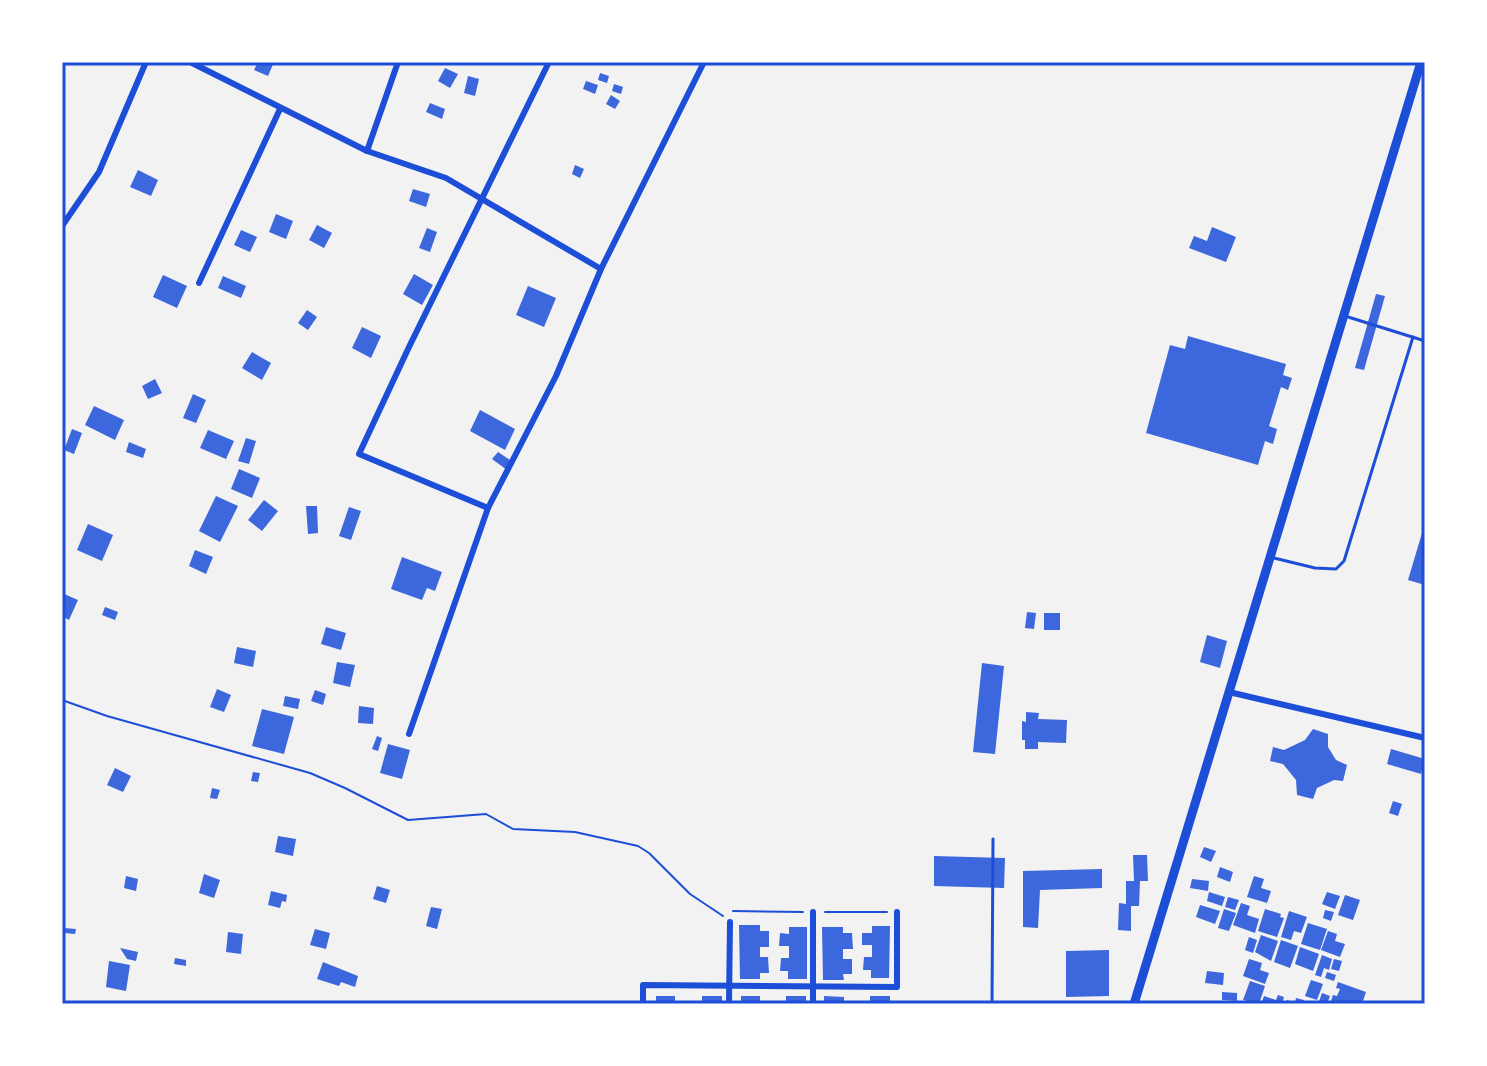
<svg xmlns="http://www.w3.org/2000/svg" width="1487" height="1066" viewBox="0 0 1487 1066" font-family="Roboto,sans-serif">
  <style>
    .building { fill: #3d67dc }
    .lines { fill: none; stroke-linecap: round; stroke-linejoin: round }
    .path { stroke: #1d4ed8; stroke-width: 2 }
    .service { stroke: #1d4ed8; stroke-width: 3 }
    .minor { stroke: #1d4ed8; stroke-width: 6 }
    .primary { stroke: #1d4ed8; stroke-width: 9 }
    .neatline { fill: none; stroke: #1d4ed8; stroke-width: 3 }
  </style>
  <rect width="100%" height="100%" fill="#f2f2f2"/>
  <g class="building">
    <polygon points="258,62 274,62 268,76 254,70"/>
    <polygon points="445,68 458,74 450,88 438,81"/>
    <polygon points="600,73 609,76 607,83 598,80"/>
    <polygon points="468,76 479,79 475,96 464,93"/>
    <polygon points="586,81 598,85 595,94 583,89"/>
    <polygon points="614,84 623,87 621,94 612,91"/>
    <polygon points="611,95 620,101 615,109 606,104"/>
    <polygon points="430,103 445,109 442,119 426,112"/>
    <polygon points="575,165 584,169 580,178 572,174"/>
    <polygon points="138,170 158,180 151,196 130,187"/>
    <polygon points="413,189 430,194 426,207 409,201"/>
    <polygon points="276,214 293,221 286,239 269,232"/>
    <polygon points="317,225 332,233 324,248 309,240"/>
    <polygon points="1212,227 1236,237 1226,262 1189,248 1194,236 1207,241"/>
    <polygon points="427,228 437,232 430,252 419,248"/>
    <polygon points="241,230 257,237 250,252 234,245"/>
    <polygon points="414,274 433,285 422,305 403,294"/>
    <polygon points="163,275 187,286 177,308 153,297"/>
    <polygon points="223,276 246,286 241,298 218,288"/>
    <polygon points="528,286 556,298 544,327 516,315"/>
    <polygon points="1376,294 1385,296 1364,370 1355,368"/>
    <polygon points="307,310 317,317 308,330 298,323"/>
    <polygon points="362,327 381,336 371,358 352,348"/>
    <polygon points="1188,336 1286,364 1283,375 1292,378 1288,390 1281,387 1269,426 1277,429 1273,444 1265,441 1258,465 1146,433 1170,345 1185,349"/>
    <polygon points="252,352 271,363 262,380 242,368"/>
    <polygon points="155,379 162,393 148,399 142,386"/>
    <polygon points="193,394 206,400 196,423 183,418"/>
    <polygon points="94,406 124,420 115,440 85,425"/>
    <polygon points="480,410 515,429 505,450 470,431"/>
    <polygon points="72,429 82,433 74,454 64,450"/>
    <polygon points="208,430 234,441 226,459 200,448"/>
    <polygon points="246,438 256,441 249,464 238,461"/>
    <polygon points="129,442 146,449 143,458 126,452"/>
    <polygon points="498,452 513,462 507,470 492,459"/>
    <polygon points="239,469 260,478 252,498 231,489"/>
    <polygon points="216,496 238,506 220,542 199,531"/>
    <polygon points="264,500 278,511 262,531 248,520"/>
    <polygon points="306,506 317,506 318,533 308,534"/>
    <polygon points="349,507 361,511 351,540 339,536"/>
    <polygon points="1425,523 1425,585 1408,580"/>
    <polygon points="88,524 113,535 102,561 77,550"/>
    <polygon points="195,550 213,557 206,574 189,566"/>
    <polygon points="402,557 442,572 435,591 427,588 422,600 391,589"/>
    <polygon points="62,593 78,600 69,620 62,616"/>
    <polygon points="105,607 118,612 115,620 102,615"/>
    <polygon points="1027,612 1036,613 1034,629 1025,628"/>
    <rect x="1044" y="613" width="16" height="17"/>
    <polygon points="326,627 346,633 341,650 321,644"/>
    <polygon points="1207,635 1227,641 1220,668 1200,662"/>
    <polygon points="237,647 256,651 253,667 234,663"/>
    <polygon points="337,662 355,665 350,687 333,683"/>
    <polygon points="982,663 1004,666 995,754 973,752"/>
    <polygon points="217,689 231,695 224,712 210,707"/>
    <polygon points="315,690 326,694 323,705 311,701"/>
    <polygon points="285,696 300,699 298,709 283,706"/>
    <polygon points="359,706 374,708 373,724 358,723"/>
    <polygon points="262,709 294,717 284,754 252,746"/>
    <polygon points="1026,712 1039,713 1038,719 1067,720 1066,743 1038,742 1038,749 1025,749 1025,740 1022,740 1022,721 1026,722"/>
    <polygon points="1313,729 1328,734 1328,747 1336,760 1347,765 1343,781 1334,780 1317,788 1313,799 1297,795 1296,780 1283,764 1270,761 1273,747 1284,750 1305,740"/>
    <polygon points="377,736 382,738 378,751 372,749"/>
    <polygon points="388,744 410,750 402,779 380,773"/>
    <polygon points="1391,749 1425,759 1421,774 1387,764"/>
    <polygon points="115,768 131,776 123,792 107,785"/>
    <polygon points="253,772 260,773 258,782 251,781"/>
    <polygon points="212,788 220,790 217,799 210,798"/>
    <polygon points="1393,801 1402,804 1398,816 1389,813"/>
    <polygon points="278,836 296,839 293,856 275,852"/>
    <polygon points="1204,847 1216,851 1211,862 1200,857"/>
    <polygon points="1133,855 1147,855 1148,881 1140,881 1139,906 1131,906 1131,931 1118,930 1119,903 1126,904 1126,881 1134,881"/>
    <polygon points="934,856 1005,858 1004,888 934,886"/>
    <polygon points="1220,867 1233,872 1230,882 1217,877"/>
    <polygon points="1102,869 1102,888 1040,890 1038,928 1023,927 1023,871"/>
    <polygon points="204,874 220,880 214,898 199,893"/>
    <polygon points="126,876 138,879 136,891 124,888"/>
    <polygon points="1254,876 1264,879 1261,888 1271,891 1267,903 1247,897"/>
    <polygon points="1192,879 1209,881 1208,891 1190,888"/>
    <polygon points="377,886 390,890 386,903 373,899"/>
    <polygon points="271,891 287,895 286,902 282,901 280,908 268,905"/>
    <polygon points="1209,892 1225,897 1222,906 1207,901"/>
    <polygon points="1327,892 1340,896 1335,909 1322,904"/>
    <polygon points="1345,895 1360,900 1353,920 1338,915"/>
    <polygon points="1228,897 1239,900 1235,910 1225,907"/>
    <polygon points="1241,903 1250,906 1247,915 1259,919 1255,933 1233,925"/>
    <polygon points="1200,905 1220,911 1215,924 1196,917"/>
    <polygon points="431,907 442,909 437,929 426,926"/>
    <polygon points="1224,909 1236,913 1229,931 1218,928"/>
    <polygon points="1265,909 1281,914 1280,917 1284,918 1277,937 1258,931"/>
    <polygon points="1325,910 1334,912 1331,921 1323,918"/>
    <polygon points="1289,911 1307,917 1301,933 1294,931 1291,940 1281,937"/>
    <polygon points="1308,923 1327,929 1320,950 1301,944"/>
    <polygon points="739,925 760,925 760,931 769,931 769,947 760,947 760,957 768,957 769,973 760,973 760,979 740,979"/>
    <polygon points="872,926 890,926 889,978 871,978 871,970 863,970 864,957 872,957 872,945 862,945 862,933 872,933"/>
    <polygon points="789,927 807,927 807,979 788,979 788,971 780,971 781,958 789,958 789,946 779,946 780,933 789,934"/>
    <polygon points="822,927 843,927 843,933 852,933 853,949 843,949 843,959 852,959 852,974 843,974 844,980 823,980"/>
    <polygon points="64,928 76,929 75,934 64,933"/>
    <polygon points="315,929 330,933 326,949 310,945"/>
    <polygon points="1328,931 1337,934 1335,941 1345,944 1340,957 1321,950"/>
    <polygon points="228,932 243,934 241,954 226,952"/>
    <polygon points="1261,935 1278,941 1271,961 1255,952"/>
    <polygon points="1249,937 1257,940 1253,953 1245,950"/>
    <polygon points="1281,940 1298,946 1290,968 1274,962"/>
    <polygon points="1300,947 1319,954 1313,971 1295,964"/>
    <polygon points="120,948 138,952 136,961 127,959"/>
    <polygon points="1109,950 1109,996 1066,997 1066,951"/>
    <polygon points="1322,955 1332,959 1329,970 1324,968 1321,977 1315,975"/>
    <polygon points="175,958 186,960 186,966 174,964"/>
    <polygon points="1249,959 1262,963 1260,970 1269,973 1265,984 1243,976"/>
    <polygon points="1334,959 1342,961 1339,971 1331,969"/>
    <polygon points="109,961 130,965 126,991 106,987"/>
    <polygon points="323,962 358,976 355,987 341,982 339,986 317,979"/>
    <polygon points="1207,971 1224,973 1223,985 1205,983"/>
    <polygon points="1327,972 1336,975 1334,981 1325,978"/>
    <polygon points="1311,980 1323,984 1317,1000 1305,996"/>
    <polygon points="1250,981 1265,986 1259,1004 1243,1000"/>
    <polygon points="1338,982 1366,992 1362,1004 1330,1004 1333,995 1337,996 1340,989 1336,988"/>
    <polygon points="1222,992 1237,993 1237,1001 1222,1000"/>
    <polygon points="1322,993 1330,996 1327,1004 1318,1004"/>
    <polygon points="1278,995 1284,997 1282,1004 1261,1004 1264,996 1276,1000"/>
    <rect x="656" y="996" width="19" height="8"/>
    <rect x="702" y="996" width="20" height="8"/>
    <rect x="741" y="996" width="19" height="8"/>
    <rect x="786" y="996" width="20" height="8"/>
    <polygon points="824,996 844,997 844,1004 824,1004"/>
    <rect x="870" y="996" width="20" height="8"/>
    <polygon points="1296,998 1304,1000 1303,1004 1286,1004 1287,1000 1295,1003"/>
  </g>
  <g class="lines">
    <g class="path">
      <polyline points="62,700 107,716 310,773 345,788 408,820 486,814 513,829 575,832 638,846 649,853 690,894 723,916"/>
      <polyline points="733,911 803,912"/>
      <polyline points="825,912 887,912"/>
    </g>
    <g class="service">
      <polyline points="1345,316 1425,341"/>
      <polyline points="1274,558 1315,568 1336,569 1344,561 1413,337"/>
      <polyline points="992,1004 993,839"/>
    </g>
    <g class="minor">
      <polyline points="190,62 367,151 446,178 601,269"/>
      <polyline points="367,151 398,62"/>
      <polyline points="62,226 99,172 146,62"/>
      <polyline points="199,283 280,109"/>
      <polyline points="488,508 359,454 409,347 549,62"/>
      <polyline points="1229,692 1425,738"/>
      <polyline points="409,734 488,508 556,376 601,269 704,62"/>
      <polyline points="813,912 813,1004"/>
      <polyline points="643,1004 643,985 897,987 897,912"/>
      <polyline points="729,1004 730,922"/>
    </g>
    <polyline class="primary" points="1134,1004 1421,62"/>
  </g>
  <rect width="1487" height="1066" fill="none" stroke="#ffffff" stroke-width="128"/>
  <rect x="64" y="64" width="1359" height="938" class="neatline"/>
</svg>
